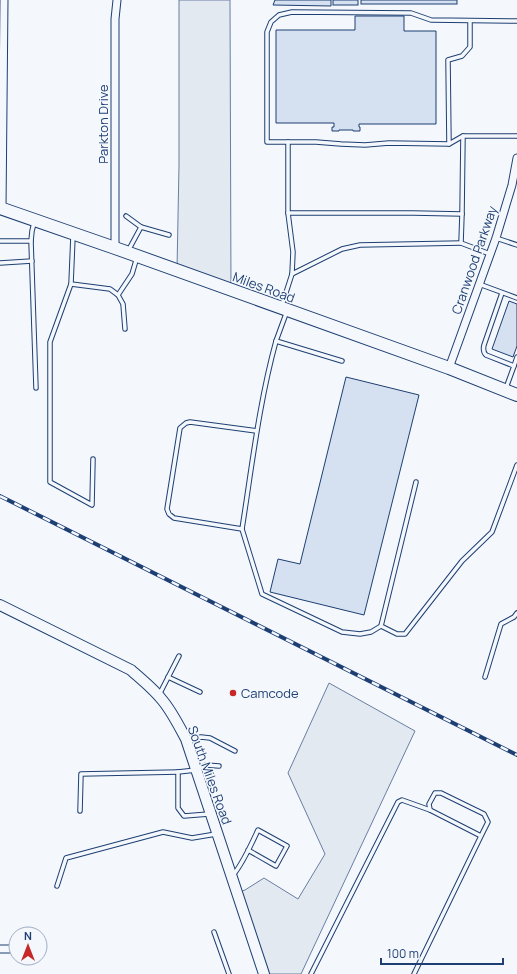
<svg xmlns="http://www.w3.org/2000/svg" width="517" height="974" viewBox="0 0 517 974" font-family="Manrope,sans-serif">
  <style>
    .green { fill: #e3e9f0; stroke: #687fa3 }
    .building { fill: #d5e0f0; stroke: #1d3f73 }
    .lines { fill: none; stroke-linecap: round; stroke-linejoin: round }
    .lane-casing { stroke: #1d3f73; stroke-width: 5.5 }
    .street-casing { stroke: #1d3f73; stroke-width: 9 }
    .secondary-casing { stroke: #1d3f73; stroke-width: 12 }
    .primary-casing { stroke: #1d3f73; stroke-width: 14 }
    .lane { stroke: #f4f7fb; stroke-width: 3.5 }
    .street { stroke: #f4f7fb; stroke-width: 7 }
    .secondary { stroke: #f4f7fb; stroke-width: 10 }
    .primary { stroke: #f4f7fb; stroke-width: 12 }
    .rail-casing { stroke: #1d3f73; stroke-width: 4 }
    .rail { stroke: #f4f7fb; stroke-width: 2.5; stroke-dasharray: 8; stroke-linecap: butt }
    .poi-dot { fill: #c62828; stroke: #f4f7fb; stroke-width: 1.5 }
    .labels { text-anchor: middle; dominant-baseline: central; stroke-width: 3; stroke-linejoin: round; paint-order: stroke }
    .street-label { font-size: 13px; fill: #1d3f73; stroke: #f4f7fb }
    .poi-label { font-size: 13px; fill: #1d3f73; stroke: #f4f7fb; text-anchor: start }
  </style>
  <rect width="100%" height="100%" fill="#f4f7fb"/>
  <g class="green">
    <polygon points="179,0 230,0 231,290 177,270 179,165"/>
    <polygon points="329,683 415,731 301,974 264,974 237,893 245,890 264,878 298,899 325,854 288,773"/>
  </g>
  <g class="building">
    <polygon points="275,0 331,0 331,6 273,5"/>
    <rect x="333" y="0" width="25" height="5"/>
    <rect x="361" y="0" width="96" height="4"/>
    <polygon points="355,16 404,16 404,31 436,31 436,124 359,124 359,127 360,127 360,131 353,131 353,130 339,130 339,131 332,131 332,127 334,127 334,123 276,123 276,30 355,30"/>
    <polygon points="509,301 517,304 517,346 513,357 492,349"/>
    <polygon points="346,377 419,395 364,615 270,592 278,559 300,564"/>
  </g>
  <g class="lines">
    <g class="lane-casing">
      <g id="lane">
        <polyline points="517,21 431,20 411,13 292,12 279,15 271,22 267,32 267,142 316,142 341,144 365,145 389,143 449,144 463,136 517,136"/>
        <polyline points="449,144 448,60 462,56 470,47 470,21"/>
        <polyline points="288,213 413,213 462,214 463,136"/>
        <polyline points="462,214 461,243 490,254"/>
        <polyline points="126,216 141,227 128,251"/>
        <polyline points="34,223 32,231 31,241 36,388"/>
        <polyline points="141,227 169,235"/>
        <polyline points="73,236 71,284 50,342 50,482 92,505 93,459"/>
        <polyline points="496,238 517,245"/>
        <polyline points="0,241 31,241"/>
        <polyline points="0,263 32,261"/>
        <polyline points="292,274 342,249 360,245 461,243"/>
        <polyline points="71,284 110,289 118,295 123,304 125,329"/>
        <polyline points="479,284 517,298"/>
        <path d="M502,293L484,345C483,349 483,352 486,355L514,366L506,388"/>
        <polyline points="118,295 132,274 137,257"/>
        <polyline points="282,305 292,274 293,252 288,213 288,142"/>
        <polyline points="287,311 276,341 342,361"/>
        <polyline points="514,366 517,357"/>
        <path d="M257,431L190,422L186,423L180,428L167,509L169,514L174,518L242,529C252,466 259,403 276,341"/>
        <polyline points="242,529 262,594 342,632 360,634 371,632 381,626 416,482"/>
        <polyline points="381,626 397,634 405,634 462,561 492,532 517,465"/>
        <polyline points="168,677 200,692"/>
        <polyline points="485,677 501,624 514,617 517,613"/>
        <polyline points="159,695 179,656"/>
        <polyline points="187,741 201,737 210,738 235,751"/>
        <polyline points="80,811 81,774 178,772"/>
        <polyline points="209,814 184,816 178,808 178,772 196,770 206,765 219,766"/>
        <path d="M234,874C244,861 251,845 258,830L287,846L276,866L248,850"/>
        <polyline points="57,886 66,858 163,832 192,838 216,834"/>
        <polyline points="214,932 229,974"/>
        <polyline points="311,974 398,802 402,800 430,810"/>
        <polyline points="414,974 481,836 488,822 484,814 441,793 435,793 429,804 430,810 481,836"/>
      </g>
    </g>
    <g class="street-casing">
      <g id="street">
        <polyline points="2,209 4,0"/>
        <polyline points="115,248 115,19 117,0"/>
        <polyline points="449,368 496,238 512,185 517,158"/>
        <polyline points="0,949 16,949"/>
      </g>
    </g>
    <g class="secondary-casing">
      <path id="secondary" d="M0,605L131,670C142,680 154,689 163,701C172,712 179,726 186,739L264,974"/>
    </g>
    <g class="primary-casing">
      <polyline id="primary" points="0,208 115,248 449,368 517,395"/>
    </g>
    <use href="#lane" class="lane"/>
    <use href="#street" class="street"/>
    <use href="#secondary" class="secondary"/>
    <use href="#primary" class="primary"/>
    <g class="rail-casing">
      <polyline id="rail" points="0,496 517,755"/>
    </g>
    <use href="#rail" class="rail"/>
  </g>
  <circle class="poi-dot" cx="233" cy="693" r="4"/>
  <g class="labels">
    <g class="street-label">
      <text transform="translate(103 124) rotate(-90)">Parkton Drive</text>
      <text transform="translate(474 260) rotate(-71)">Cranwood Parkway</text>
      <text transform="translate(264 287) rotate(20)">Miles Road</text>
      <text transform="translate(210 775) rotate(70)">South Miles Road</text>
    </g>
    <g class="poi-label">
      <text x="241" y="693">Camcode</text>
    </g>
  </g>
  <g transform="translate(28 946)"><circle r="19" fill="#f4f7fb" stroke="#9eadc5"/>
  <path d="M0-3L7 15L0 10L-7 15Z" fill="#c62828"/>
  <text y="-6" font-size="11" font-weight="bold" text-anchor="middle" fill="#1d3f73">N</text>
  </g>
  <path d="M381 958v6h122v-6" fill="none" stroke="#1d3f73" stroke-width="2"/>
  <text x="387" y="958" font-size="12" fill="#1d3f73" stroke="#f4f7fb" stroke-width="3" paint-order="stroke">100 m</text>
</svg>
